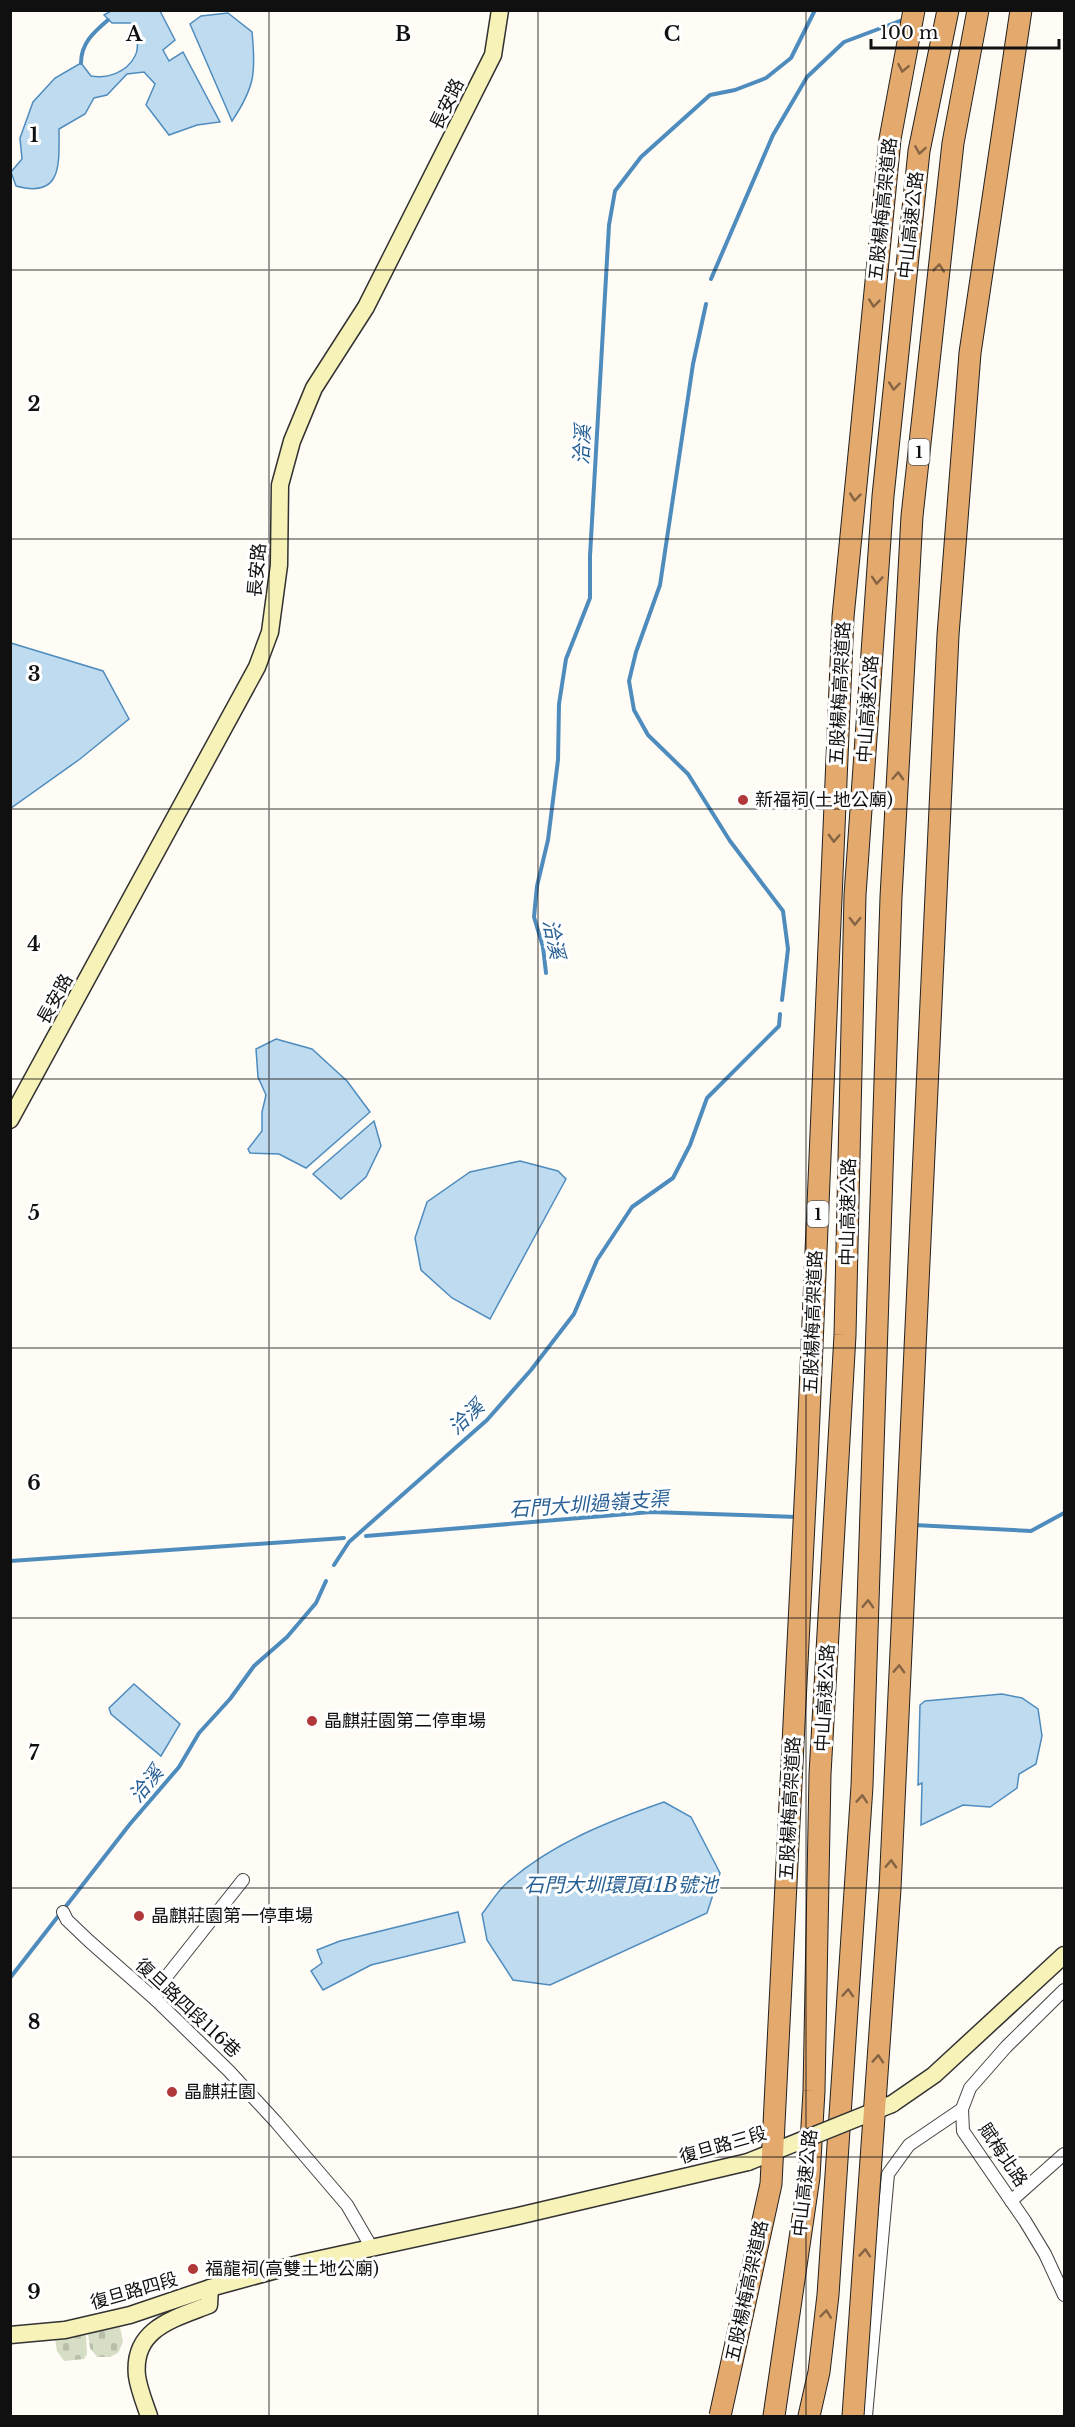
<svg xmlns="http://www.w3.org/2000/svg" width="1075" height="2427" viewBox="0 0 1075 2427" font-family="'Libre Baskerville','Noto Sans TC',serif">
  <style>
    .cemetery { fill: url(#cemetery-stones) }
    .water { fill: #bfdbef; stroke: #4f8cbe; stroke-width: 1.5 }
    .lines { fill: none; stroke-linecap: round; stroke-linejoin: round }
    .stream { stroke: #4f8cbe; stroke-width: 4 }
    .street-casing { stroke: #434343; stroke-width: 14 }
    .secondary-casing { stroke: #323232; stroke-width: 19 }
    .highway-casing { stroke: #212121; stroke-width: 23 }
    .street { stroke: #fff; stroke-width: 12 }
    .secondary { stroke: #f6f2b8; stroke-width: 16 }
    .highway { stroke: #e3a96d; stroke-width: 21 }
    .secondary-bridge-casing { stroke: #323232; stroke-width: 19; stroke-linecap: butt }
    .highway-bridge-casing { stroke: #212121; stroke-width: 23; stroke-linecap: butt }
    .secondary-bridge { stroke: #f6f2b8; stroke-width: 16 }
    .highway-bridge { stroke: #e3a96d; stroke-width: 21 }
    .oneway { stroke: #846443 }
    .grid { fill: none; stroke: #101010; stroke-width: 1.5; stroke-opacity: 0.55 }
    .poi-dot { fill: #b03838; stroke: #fff; stroke-width: 2 }
    .labels { text-anchor: middle; dominant-baseline: central; stroke-width: 6; stroke-linejoin: round; paint-order: stroke }
    .shield { fill: #fff; stroke: #585858; stroke-width: 1.5 }
    .shield-label { font-size: 16px; font-weight: bold; fill: #101010 }
    .street-label { font-size: 18px; fill: #101010; stroke: #fff }
    .poi-label { font-size: 18px; fill: #101010; stroke: #fff; text-anchor: start }
    .water-label { font-size: 20px; font-style: italic; fill: #275f94; stroke: #fff }
    .grid-label { font-size: 20px; text-anchor: middle; font-weight: bold; fill: #101010; stroke: #fff; stroke-width: 6; stroke-linejoin: round; paint-order: stroke }
  </style>
  <defs>
    <pattern id="cemetery-stones" width="16" height="16" patternUnits="userSpaceOnUse" patternTransform="scale(1.5)"><rect width="16" height="16" fill="#d6dfc6"/><path d="M2 7V4a2 2 0 0 1 4 0v3zM10 15v-3a2 2 0 0 1 4 0v3z" fill="#b7bea9"/></pattern>
  </defs>
  <rect width="100%" height="100%" fill="#fefcf5"/>
  <g class="cemetery">
    <polygon points="120,2327 123,2342 118,2353 110,2357 97,2357 90,2348 88,2334"/>
    <polygon points="86,2334 87,2354 84,2359 64,2361 57,2351 55,2339"/>
  </g>
  <g class="water">
    <path d="M111,11H160L175,40L163,50L169,61L183,52L220,122L197,125L169,135L146,105L155,84L144,72L127,74L107,95L94,98L85,114L59,129C59,163 63,199 16,186L11,172L22,159L20,138L33,102L55,78L81,63L91,76C108,79 127,72 135,56C140,47 136,33 134,23H112L104,15Z"/>
    <path d="M228,13L252,32C256,72 255,87 232,121L190,24L201,16Z"/>
    <polygon points="11,643 103,671 129,719 80,759 11,808"/>
    <polygon points="276,1039 312,1049 347,1081 370,1112 306,1168 279,1154 250,1153 248,1149 262,1131 262,1112 266,1095 258,1077 256,1049"/>
    <polygon points="374,1121 381,1146 366,1177 341,1199 313,1174"/>
    <polygon points="520,1161 558,1171 566,1179 490,1319 452,1298 421,1270 415,1238 427,1202 470,1172"/>
    <polygon points="134,1684 180,1724 161,1756 111,1714 109,1708"/>
    <polygon points="1002,1694 1022,1698 1038,1709 1042,1736 1036,1764 1019,1774 1017,1788 990,1807 963,1805 921,1825 922,1783 918,1785 920,1705 925,1701"/>
    <path d="M664,1802L691,1817L720,1873L707,1913L550,1985L513,1980L487,1940L482,1914C490,1904 498,1890 508,1882C553,1843 609,1821 664,1802Z"/>
    <polygon points="458,1912 465,1942 371,1965 323,1990 311,1971 322,1963 317,1950 340,1941"/>
  </g>
  <g class="lines">
    <g class="stream">
      <path d="M81,63C81,43 94,32 108,20"/>
      <polyline points="711,279 773,135 807,77 844,42 905,19"/>
      <polyline points="706,304 693,364 660,585 636,652 629,681 634,710 648,735 688,774 730,841 783,911 788,949 782,1000"/>
      <polyline points="546,973 543,947 534,917 537,886 548,840 558,760 559,704 566,659 590,598 590,556 609,225 615,191 641,157 710,95 735,90 766,78 791,58 815,10"/>
      <polyline points="914,1525 1031,1531 1064,1513"/>
      <polyline points="366,1536 651,1512 797,1517"/>
      <polyline points="10,1561 344,1538"/>
      <polyline points="334,1565 349,1542 487,1420 531,1370 574,1314 597,1260 632,1207 673,1178 690,1145 707,1098 779,1026 780,1014"/>
      <polyline points="10,1978 130,1824 179,1767 199,1733 230,1699 254,1666 287,1637 316,1603 326,1581"/>
    </g>
    <g class="street-casing">
      <g id="street">
        <polyline points="63,1912 67,1920 89,1941 156,2000 229,2071 276,2122 347,2205 372,2248"/>
        <polyline points="1064,1990 1006,2047 970,2088 962,2109 963,2131 1025,2221 1045,2254 1064,2295"/>
        <polyline points="156,2000 159,1986 243,1880"/>
        <polyline points="1011,2201 1064,2154"/>
        <polyline points="866,2416 888,2174 909,2145 962,2109"/>
      </g>
    </g>
    <g class="secondary-casing">
      <g id="secondary">
        <polyline points="10,1120 257,667 270,632 279,565 280,485 292,441 314,388 366,307 493,55 500,10"/>
        <polyline points="892,2104 934,2075 1064,1955"/>
        <polyline points="10,2335 65,2330 130,2315 210,2288 302,2263 518,2216 748,2162"/>
        <path d="M149,2416C145,2404 139,2390 137,2376C132,2329 173,2319 209,2305L210,2288"/>
      </g>
    </g>
    <g class="highway-casing">
      <g id="highway">
        <polyline points="774,2416 809,2177 814,2091 820,1774 845,1335 855,895 883,496 919,151 948,10"/>
        <polyline points="809,2416 819,2372 828,2295 862,1786 891,897 912,516 953,143 978,10"/>
      </g>
    </g>
    <use href="#street" class="street"/>
    <use href="#secondary" class="secondary"/>
    <use href="#highway" class="highway"/>
    <g class="secondary-bridge-casing">
      <polyline id="secondary-bridge" points="748,2162 892,2104"/>
    </g>
    <g class="highway-bridge-casing">
      <g id="highway-bridge">
        <polyline points="720,2416 771,2184 807,1463 843,617 890,139 914,10"/>
        <polyline points="853,2416 890,1889 948,635 970,353 1021,10"/>
      </g>
    </g>
    <use href="#secondary-bridge" class="secondary-bridge"/>
    <use href="#highway-bridge" class="highway-bridge"/>
  </g>
  <defs><path id="oneway-chevron" d="M-2-3.5L2.5 0L-2 3.5" fill="none" stroke-width="1.6" stroke-linecap="round" stroke-linejoin="round" transform="scale(1.5)"/></defs>
  <g class="oneway">
    <use href="#oneway-chevron" transform="translate(903 68) rotate(101)"/>
    <use href="#oneway-chevron" transform="translate(920 150) rotate(99)"/>
    <use href="#oneway-chevron" transform="translate(939 268) rotate(-84)"/>
    <use href="#oneway-chevron" transform="translate(874 303) rotate(96)"/>
    <use href="#oneway-chevron" transform="translate(894 386) rotate(96)"/>
    <use href="#oneway-chevron" transform="translate(855 497) rotate(96)"/>
    <use href="#oneway-chevron" transform="translate(877 580) rotate(94)"/>
    <use href="#oneway-chevron" transform="translate(898 776) rotate(-87)"/>
    <use href="#oneway-chevron" transform="translate(834 838) rotate(92)"/>
    <use href="#oneway-chevron" transform="translate(855 921) rotate(91)"/>
    <use href="#oneway-chevron" transform="translate(868 1604) rotate(-88)"/>
    <use href="#oneway-chevron" transform="translate(899 1669) rotate(-88)"/>
    <use href="#oneway-chevron" transform="translate(862 1799) rotate(-86)"/>
    <use href="#oneway-chevron" transform="translate(891 1864) rotate(-88)"/>
    <use href="#oneway-chevron" transform="translate(848 1993) rotate(-86)"/>
    <use href="#oneway-chevron" transform="translate(878 2059) rotate(-86)"/>
    <use href="#oneway-chevron" transform="translate(865 2253) rotate(-86)"/>
    <use href="#oneway-chevron" transform="translate(826 2314) rotate(-83)"/>
  </g>
  <path class="grid" d="M269,10V2416M538,10V2416M806,10V2416M10,270H1064M10,539H1064M10,809H1064M10,1079H1064M10,1348H1064M10,1618H1064M10,1888H1064M10,2157H1064"/>
  <g class="poi-dot">
    <circle cx="743" cy="800" r="6"/>
    <circle cx="312" cy="1721" r="6"/>
    <circle cx="139" cy="1916" r="6"/>
    <circle cx="172" cy="2092" r="6"/>
    <circle cx="193" cy="2269" r="6"/>
  </g>
  <g class="labels">
    <g class="shield">
      <rect x="908.5" y="439" width="21" height="26" rx="4.5"/>
      <rect x="807.5" y="1201" width="21" height="26" rx="4.5"/>
    </g>
    <g class="shield-label">
      <text x="919" y="452">1</text>
      <text x="818" y="1214">1</text>
    </g>
    <g class="street-label">
      <text transform="translate(447 104) rotate(-64)">長安路</text>
      <text transform="translate(883 209) rotate(-84)">五股楊梅高架道路</text>
      <text transform="translate(911 225) rotate(-84)">中山高速公路</text>
      <text transform="translate(257 570) rotate(-85)">長安路</text>
      <text transform="translate(840 693) rotate(-87)">五股楊梅高架道路</text>
      <text transform="translate(868 709) rotate(-86)">中山高速公路</text>
      <text transform="translate(55 999) rotate(-61)">長安路</text>
      <text transform="translate(848 1212) rotate(-89)">中山高速公路</text>
      <text transform="translate(813 1322) rotate(-88)">五股楊梅高架道路</text>
      <text transform="translate(825 1698) rotate(-87)">中山高速公路</text>
      <text transform="translate(790 1808) rotate(-87)">五股楊梅高架道路</text>
      <text transform="translate(188 2008) rotate(43)">復旦路四段116巷</text>
      <text transform="translate(723 2145) rotate(-16)">復旦路三段</text>
      <text transform="translate(1003 2155) rotate(56)">賦梅北路</text>
      <text transform="translate(805 2183) rotate(-84)">中山高速公路</text>
      <text transform="translate(134 2291) rotate(-16)">復旦路四段</text>
      <text transform="translate(747 2291) rotate(-78)">五股楊梅高架道路</text>
    </g>
    <g class="poi-label">
      <text x="755" y="800">新福祠(土地公廟)</text>
      <text x="324" y="1721">晶麒莊園第二停車場</text>
      <text x="151" y="1916">晶麒莊園第一停車場</text>
      <text x="184" y="2092">晶麒莊園</text>
      <text x="205" y="2269">福龍祠(高雙土地公廟)</text>
    </g>
    <g class="water-label">
      <text transform="translate(582 445) rotate(-87)">洽溪</text>
      <text transform="translate(554 939) rotate(79)">洽溪</text>
      <text transform="translate(466 1417) rotate(-43)">洽溪</text>
      <text transform="translate(589 1504) rotate(-4)">石門大圳過嶺支渠</text>
      <text transform="translate(146 1784) rotate(-51)">洽溪</text>
      <text x="621" y="1885">石門大圳環頂11B號池</text>
    </g>
  </g>
  <g class="grid-label">
    <text x="134" y="41">A</text>
    <text x="403" y="41">B</text>
    <text x="672" y="41">C</text>
    <text x="34" y="142">1</text>
    <text x="34" y="411">2</text>
    <text x="34" y="681">3</text>
    <text x="34" y="951">4</text>
    <text x="34" y="1220">5</text>
    <text x="34" y="1490">6</text>
    <text x="34" y="1760">7</text>
    <text x="34" y="2029">8</text>
    <text x="34" y="2299">9</text>
  </g>
  <rect width="1075" height="2427" fill="none" stroke="#101010" stroke-width="24"/>
  <path d="M871 39v9h188v-9" fill="none" stroke="#101010" stroke-width="3"/>
  <text x="880" y="39" font-size="18" fill="#101010" stroke="#ffffff" stroke-width="4.5" paint-order="stroke">100 m</text>
</svg>
